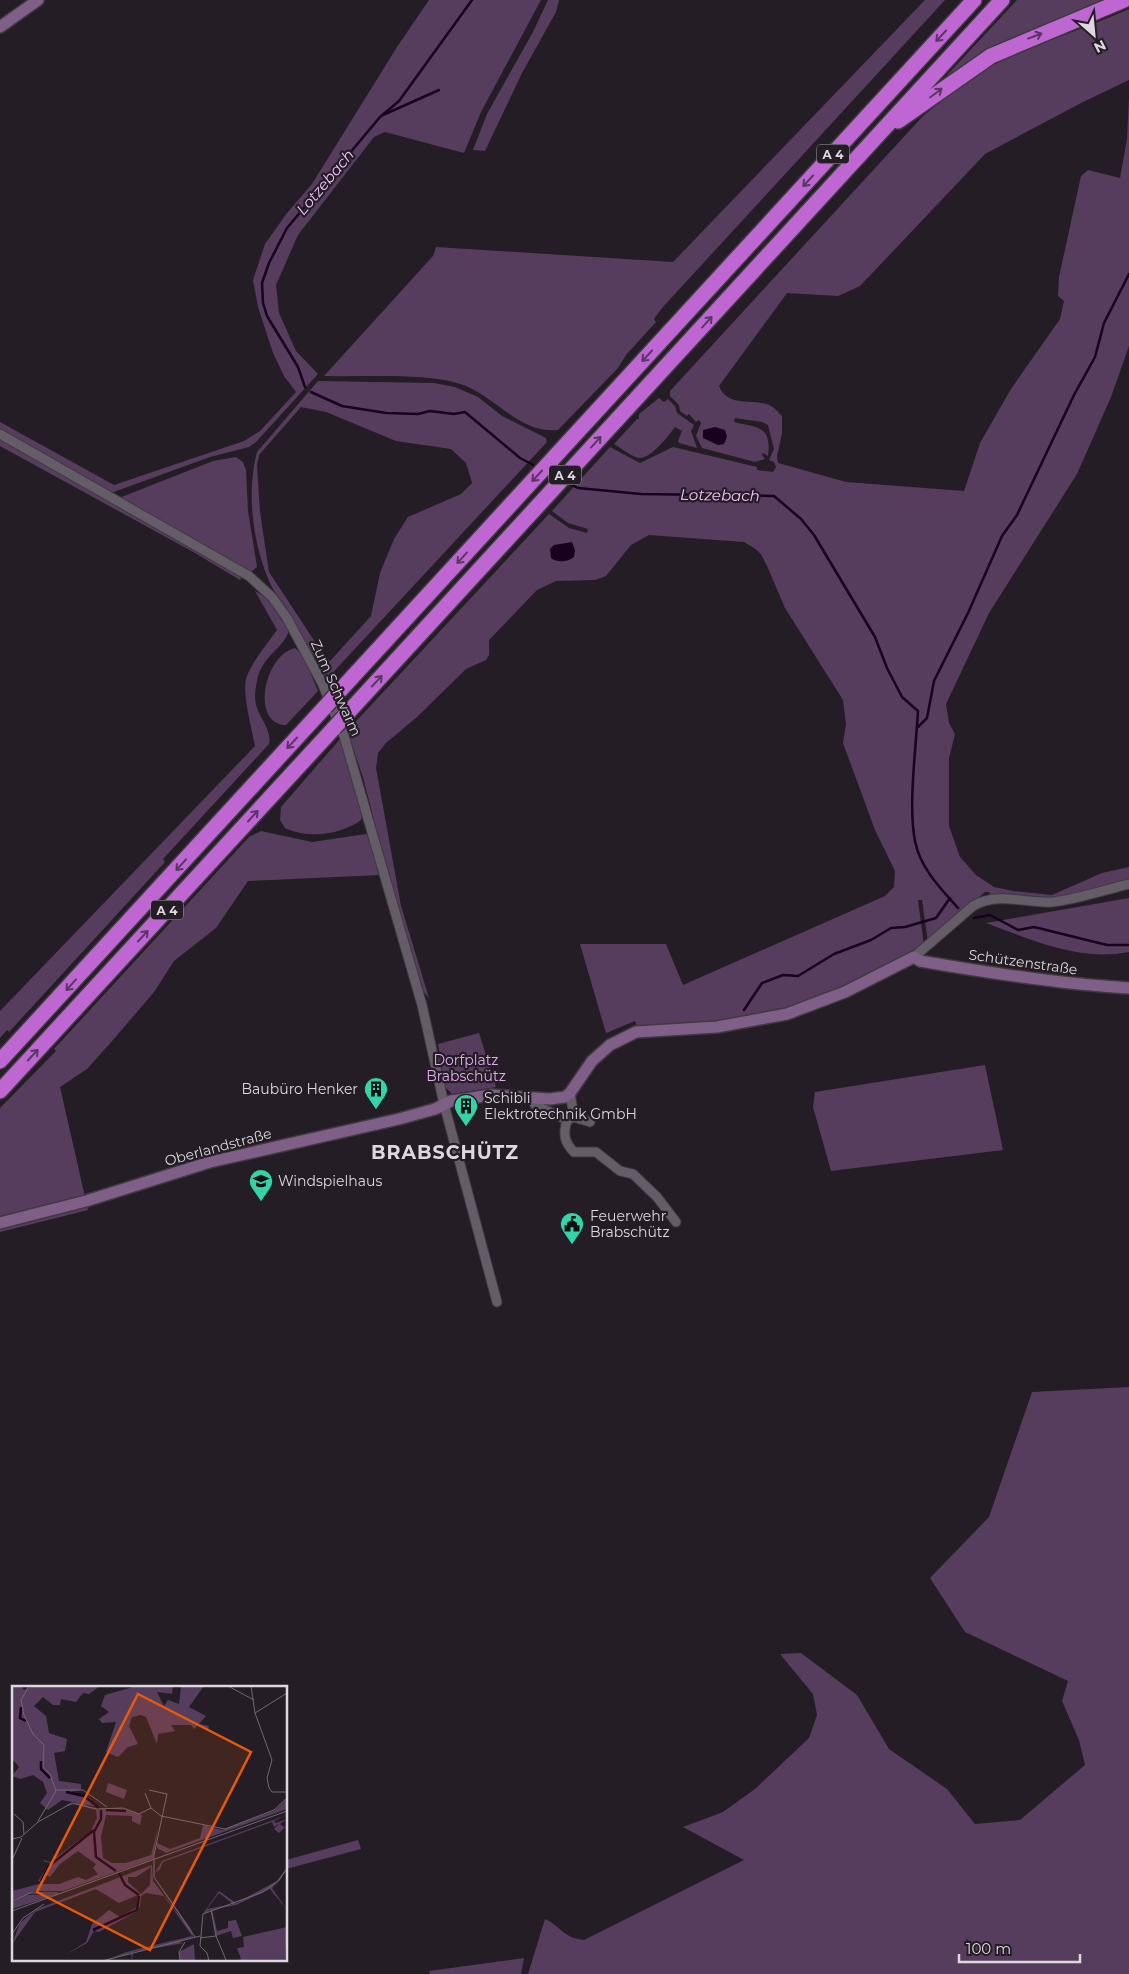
<svg xmlns="http://www.w3.org/2000/svg" width="1129" height="1974" viewBox="0 0 1129 1974" font-family="Montserrat,sans-serif">
  <style>
    .green { fill: #573d5d; fill-rule: evenodd }
    .water { fill: #18001f }
    .lines { fill: none; stroke-linecap: round; stroke-linejoin: round }
    .stream { stroke: #18001f; stroke-width: 2.5 }
    .street-casing { stroke: #3f3940; stroke-width: 11 }
    .secondary-casing { stroke: #3f3940; stroke-width: 14 }
    .highway-casing { stroke: #3f3940; stroke-width: 18 }
    .street { stroke: #645c66; stroke-width: 9 }
    .secondary { stroke: #7f5f87; stroke-width: 11 }
    .highway { stroke: #be67d3; stroke-width: 15 }
    .highway-bridge-casing { stroke: #3f3940; stroke-width: 18; stroke-linecap: butt }
    .highway-bridge { stroke: #be67d3; stroke-width: 15 }
    .oneway { stroke: #5a3762 }
    .labels { text-anchor: middle; dominant-baseline: central; stroke-width: 4.5; stroke-linejoin: round; paint-order: stroke }
    .shield { fill: #241d25; stroke: #a6a0a6; stroke-width: 1 }
    .shield-label { font-size: 12px; font-weight: bold; fill: #ddd8de }
    .street-label { font-size: 14px; fill: #ddd8de; stroke: #241d25 }
    .park-label { font-size: 14px; fill: #e4abf2; stroke: #241d25 }
    .poi-label { font-size: 14px; fill: #ddd8de; stroke: #241d25; text-anchor: start }
    .water-label { font-size: 15px; font-style: italic; fill: #f2c4fe; stroke: #241d25 }
    .district-label { font-size: 19px; font-weight: bold; letter-spacing: 1px; fill: #ddd8de; stroke: #241d25 }
    .inset-river { fill: none; stroke: #18001f; stroke-width: 2.5 }
    .inset-road { fill: none; stroke: #6e686f; stroke-width: 1 }
    .view { fill: #e8590c; fill-opacity: 0.15; stroke: #e8590c; stroke-width: 2.5 }
    .inset-edge { fill: none; stroke: #ddd8de; stroke-width: 2.5 }
  </style>
  <rect width="100%" height="100%" fill="#241d25"/>
  <g class="green">
    <polygon points="429,0 541,0 481,112 464,153 385,132 374,137 298,235 276,285 279,313 296,351 318,374 256,442 249,447 210,457 111,493 0,430 0,422 114,485 244,441 260,431 296,392 284,376 273,353 258,307 253,280 265,244 287,213 312,184 397,47"/>
    <polygon points="548,0 559,0 556,12 522,73 485,151 473,150 487,114 533,32"/>
    <path d="M925,0H945L662,308L654,319L656,322L626,355L618,368L558,430C522,434 497,399 466,386C434,372 361,377 324,376L433,256L436,247L673,262Z"/>
    <polygon points="1017,0 1108,0 990,50 949,76 947,75"/>
    <path d="M1129,9V80L1081,103L985,154L860,286L838,296L787,293L719,386C728,408 751,398 769,405C774,407 778,412 782,416V433L777,456L778,463L846,482L964,491L980,443L1011,389L1060,319L1064,301L1058,296L1059,277L1081,176L1088,170L1120,178L1127,139L1129,97V346L1111,397L1077,474L989,613L946,704L949,723L955,734L949,758V826L960,857L976,875L994,887L1013,891L1052,895L1102,873L1129,867V881L1060,898L991,895L989,892H985L928,942L922,900H918L924,946C880,970 834,996 786,1011C739,1025 686,1025 638,1029L635,1021L606,1033L580,944H666L683,985L885,896L894,887L895,871L875,830L843,743L846,724L843,700L785,608L767,566L761,554L754,548L744,542L649,535L631,545L606,576L595,580L556,581L537,590L489,640V655L486,660L466,669L417,717L386,743L378,753L376,768L401,906L429,998L421,989L386,868L363,777L347,731L549,514L569,528L587,533L588,529L568,523L552,511L610,447L640,463L673,447L757,467V470L773,472L776,467L774,462L769,460L774,449L768,425L762,422L735,418L734,422C757,428 772,425 768,456L763,453L762,455L765,459L755,462L702,448L696,436L701,423L699,420L696,422L689,414L687,416L680,411L679,405L670,396V391L923,116C944,99 964,82 988,68C1033,44 1083,30 1129,9Z"/>
    <path d="M318,381L434,383L455,387L478,397L502,416L546,438L547,442L326,680C313,656 301,632 287,609C282,600 274,593 270,583C253,545 246,493 257,452ZM301,407L326,412L396,441L451,449L466,463L472,483L461,494L408,517L394,539L380,573L371,616L330,661L321,651L269,572L260,512L257,465L259,455Z"/>
    <path d="M659,398L664,402L668,399L675,406L677,413L694,425L691,431L697,448L679,443L678,441L682,431L675,427C669,435 651,459 639,458C630,456 621,448 614,444L637,419H639V414Z"/>
    <polygon points="0,438 243,576 240,580 195,553 0,446"/>
    <polygon points="236,457 243,462 246,470 248,511 257,567 251,572 119,498 213,461"/>
    <path d="M255,591L269,599L289,629C286,648 262,654 257,681C255,690 254,699 257,708C261,720 272,731 269,744L163,859L165,862L9,1032L7,1030L0,1038V1011L255,746C252,728 241,692 247,676C254,659 267,644 277,630Z"/>
    <path d="M295,648L303,655L318,691L286,725C250,724 264,655 295,648Z"/>
    <path d="M341,738L363,811L361,820C341,835 308,839 285,828L280,820L281,807Z"/>
    <polygon points="261,831 312,842 366,834 370,838 380,875 248,881 216,928 174,961 154,992 113,1040 87,1069 60,1087 85,1197 0,1219 0,1108 56,1051 54,1049 249,837"/>
    <path d="M1129,898V952C1079,962 1032,940 986,923Z"/>
    <polygon points="479,1033 496,1087 452,1094 445,1087 438,1044"/>
    <polygon points="985,1065 1003,1150 831,1171 813,1107 815,1092"/>
    <polygon points="86,1204 88,1210 0,1232 0,1227"/>
    <path d="M1129,1387V1974H528L545,1919C562,1927 563,1938 584,1940L744,1860L683,1827L723,1812L755,1789L809,1738L817,1715L813,1694L780,1654L801,1653L857,1695L889,1749L947,1789L975,1824L1020,1820L1085,1765L1079,1740L1062,1701L1068,1681L965,1632L930,1578L989,1517L1032,1392Z"/>
    <polygon points="358,1840 361,1849 286,1869 286,1860"/>
    <polygon points="524,1958 521,1974 430,1974 429,1971"/>
  </g>
  <g class="water">
    <polygon points="715,427 725,430 727,437 724,444 718,445 703,438 703,430"/>
    <path d="M572,542L575,550L574,557C568,562 557,563 551,558L550,549L554,545Z"/>
  </g>
  <g class="lines">
    <g class="stream">
      <polyline points="383,115 439,90"/>
      <polyline points="305,387 298,367 267,316 263,303 262,283 269,263 287,228 380,117 399,101 472,0"/>
      <polyline points="311,392 342,406 386,413 418,414 430,411 454,414 465,412 520,458 537,467"/>
      <polyline points="546,472 557,477"/>
      <path d="M566,482L578,488L641,494L774,496L801,519L814,535L875,637L887,668L902,697L918,711C916,748 908,806 915,841C920,868 941,889 958,908"/>
      <polyline points="918,727 927,718 934,681 968,613 1002,536 1017,515 1074,395 1095,357 1104,323 1129,274"/>
      <polyline points="974,918 990,915 1018,930 1034,927 1107,945 1129,945"/>
      <polyline points="744,1010 762,983 783,975 798,976 834,954 871,940 891,928 905,927 936,918 950,898"/>
    </g>
    <g class="street-casing">
      <g id="street">
        <polyline points="0,434 249,576 272,597 287,618 322,683 344,736 422,1005 444,1104 497,1302"/>
        <path d="M914,957L973,906C999,891 1025,904 1053,902C1078,899 1104,890 1129,884"/>
        <polyline points="531,1098 535,1105 567,1120 574,1117 570,1093"/>
        <polyline points="574,1117 590,1122"/>
        <path d="M567,1120C563,1134 564,1142 574,1152H596L620,1171L633,1174L657,1197L676,1222"/>
      </g>
    </g>
    <g class="secondary-casing">
      <g id="secondary">
        <polyline points="0,27 38,0"/>
        <path d="M0,1223L86,1201L210,1162L399,1119L435,1109L451,1101L491,1095L550,1099L565,1097L570,1093L592,1061L610,1045L636,1032L717,1027L787,1014L845,992L914,957L920,961C989,973 1059,984 1129,988"/>
      </g>
    </g>
    <g class="highway-casing">
      <g id="highway">
        <polyline points="898,121 991,56 1124,0"/>
        <polyline points="335,696 974,0"/>
        <polyline points="344,717 1002,0"/>
        <polyline points="0,1061 325,707"/>
        <polyline points="0,1091 334,728"/>
      </g>
    </g>
    <use href="#street" class="street"/>
    <use href="#secondary" class="secondary"/>
    <use href="#highway" class="highway"/>
    <g class="highway-bridge-casing">
      <g id="highway-bridge">
        <polyline points="325,707 335,696"/>
        <polyline points="334,728 344,717"/>
      </g>
    </g>
    <use href="#highway-bridge" class="highway-bridge"/>
  </g>
  <defs><path id="oneway-shaft" d="M-6 0H5M1.5-3L5.5 0L1.5 3" fill="none" stroke-width="1.6" stroke-linecap="round" stroke-linejoin="round" transform="scale(1.25)"/></defs>
  <g class="oneway">
    <use href="#oneway-shaft" transform="translate(941 36) rotate(133)"/>
    <use href="#oneway-shaft" transform="translate(1035 36) rotate(-21)"/>
    <use href="#oneway-shaft" transform="translate(936 93) rotate(-37)"/>
    <use href="#oneway-shaft" transform="translate(808 181) rotate(133)"/>
    <use href="#oneway-shaft" transform="translate(707 322) rotate(-48)"/>
    <use href="#oneway-shaft" transform="translate(647 356) rotate(133)"/>
    <use href="#oneway-shaft" transform="translate(596 442) rotate(-48)"/>
    <use href="#oneway-shaft" transform="translate(537 476) rotate(133)"/>
    <use href="#oneway-shaft" transform="translate(462 558) rotate(132)"/>
    <use href="#oneway-shaft" transform="translate(377 681) rotate(-47)"/>
    <use href="#oneway-shaft" transform="translate(292 743) rotate(133)"/>
    <use href="#oneway-shaft" transform="translate(253 816) rotate(-47)"/>
    <use href="#oneway-shaft" transform="translate(181 865) rotate(132)"/>
    <use href="#oneway-shaft" transform="translate(143 936) rotate(-47)"/>
    <use href="#oneway-shaft" transform="translate(71 985) rotate(132)"/>
    <use href="#oneway-shaft" transform="translate(33 1055) rotate(-47)"/>
  </g>
  <defs>
    <g id="building-pin" transform="scale(1.25)"><path d="M0 17L-7.5 6A9.5 9.5 0 1 1 7.5 6Z" fill="#33d4a8" stroke="#241d25"/><path d="M-4-6H4V6H1V3H-1V6H-4ZM-2.5-4.3h1.7v1.8h-1.7ZM.8-4.3h1.7v1.8H.8ZM-2.5-1h1.7V.8h-1.7ZM.8-1h1.7V.8H.8Z" fill="#111"/></g>
    <g id="school-pin" transform="scale(1.25)"><path d="M0 17L-7.5 6A9.5 9.5 0 1 1 7.5 6Z" fill="#33d4a8" stroke="#241d25"/><path d="M0-5L7-2L0 1L-7-2ZM-4 1L0 2.5L4 1V4Q0 6-4 4Z" fill="#111"/></g>
    <g id="civic-pin" transform="scale(1.25)"><path d="M0 17L-7.5 6A9.5 9.5 0 1 1 7.5 6Z" fill="#33d4a8" stroke="#241d25"/><path d="M-.6-6.5H3V-4.5H.6V-3L4-1V1h2V6H-6V1h2V-1L-.6-3ZM-1.2 2.5V6h2.4V2.5Z" fill="#111"/></g>
  </defs>
  <g fill-rule="evenodd">
    <use href="#building-pin" x="376" y="1089"/>
    <use href="#building-pin" x="466" y="1106"/>
    <use href="#school-pin" x="261" y="1181"/>
    <use href="#civic-pin" x="572" y="1224"/>
  </g>
  <g class="labels">
    <g class="shield">
      <rect x="817" y="144.5" width="32" height="19" rx="4"/>
      <rect x="549" y="465.5" width="32" height="19" rx="4"/>
      <rect x="151" y="900.5" width="32" height="19" rx="4"/>
    </g>
    <g class="shield-label">
      <text x="833" y="154">A 4</text>
      <text x="565" y="475">A 4</text>
      <text x="167" y="910">A 4</text>
    </g>
    <g class="street-label">
      <text transform="translate(336 688) rotate(66)">Zum Schwarm</text>
      <text transform="translate(1023 962) rotate(8)">Schützenstraße</text>
      <text transform="translate(218 1147) rotate(-15)">Oberlandstraße</text>
    </g>
    <g class="park-label">
      <text x="466" y="1060">Dorfplatz<tspan x="466" dy="16">Brabschütz</tspan></text>
    </g>
    <g class="poi-label">
      <text x="358" y="1089" text-anchor="end">Baubüro Henker</text>
      <text x="484" y="1098">Schibli<tspan x="484" dy="16">Elektrotechnik GmbH</tspan></text>
      <text x="278" y="1181">Windspielhaus</text>
      <text x="590" y="1216">Feuerwehr<tspan x="590" dy="16">Brabschütz</tspan></text>
    </g>
    <g class="water-label">
      <text transform="translate(325 182) rotate(-50)">Lotzebach</text>
      <text transform="translate(720 495) rotate(1)">Lotzebach</text>
    </g>
    <g class="district-label">
      <text x="445" y="1152">BRABSCHÜTZ</text>
    </g>
  </g>
  <g transform="translate(12 1686)">
    <rect width="275" height="275" fill="#241d25"/>
    <path d="M0,0H9L12,4L21,0H88L77,8L71,7L64,16L49,13L48,19H41L31,11L22,20L34,30L37,47L55,53L53,65L42,67L47,95L69,98V104L56,106L76,111L86,121L50,114L36,124L28,117L35,107L31,96L21,89L9,93L0,90L7,81L0,73ZM124,0H161L160,8L145,6L152,20L156,14L167,18L169,1L192,0L177,21L173,19L194,30L187,38L197,40L196,44L187,38L182,43L179,39H159L163,45L146,48L145,58L134,31L129,29L120,31L117,40L126,58L116,61L106,71L94,66L104,36L90,37L87,33L97,26L89,20L93,9ZM96,97L115,104L112,113L94,106ZM275,113V123L154,167L145,162V157L158,163L188,152L191,139L210,144L262,125ZM69,117L85,124L108,122L130,129L128,139L120,135V130L94,129L89,151L91,172L100,177H114L139,169L146,142L141,173L51,205H25L0,214V205L27,198H47L66,191L74,194L86,188L81,182L84,178L66,165L48,178L38,191L35,189L30,196L26,195L38,177L31,175L32,174L38,176L79,145L85,132L84,124L62,118L53,121L56,118ZM275,129L262,135L264,137L275,133L268,138L272,141L275,139L267,147L262,143L268,137L262,141L260,136L151,176L148,183L143,187L150,175ZM140,179L141,195L173,237L144,193L179,243L181,251L166,256L172,257L121,266L120,275L119,267L91,275L118,265L87,275L122,264L180,250L152,210L134,207L129,210L128,220L124,226L87,246L82,245L75,257L53,269L74,256L80,238L97,224L108,231L125,221L126,209L107,217L84,203L23,226L0,258L8,237L25,223ZM139,181L138,199L129,208L116,196V191H124ZM275,181L269,193L260,202L275,224L258,203L224,219L200,224L205,245L216,242V235L224,234L230,250L221,252L219,245L204,250L199,225L201,222L190,229L207,205L224,217L265,195ZM207,207L221,218L195,223ZM47,208L0,223V216L12,209ZM275,241L273,275H223L229,273L225,262L232,261L231,251ZM182,258L183,275H168L167,266Z" fill="#573d5d" fill-rule="evenodd"/>
    <path class="inset-river" d="M9,21L8,32L14,35M29,75V83L38,92M54,106L72,110L87,122M89,124V133L82,146L84,171L104,185M94,124L114,125M107,187L113,199L127,209M29,195L37,180L82,144M81,244L125,224L127,210"/>
    <path class="inset-road" d="M17,0L9,14L12,29L21,48L32,59L31,81L38,88L44,105L26,135M216,0L242,14M239,0L243,27L260,74L255,92L257,102L260,106H275M243,27L275,7M43,104H71L95,121M137,104L155,108L142,169V191L183,251M133,107L139,122M2,128L11,136L12,148M0,153L9,151L26,136L60,117L85,123L111,122L127,128L139,122L149,130L213,143L262,124L275,112M1,172L10,152M0,215L18,207H46M199,223L204,250L214,274M0,225L275,125M0,248L11,232L32,218M188,252L204,250M90,275L188,250M168,275L167,266L173,256M197,275L195,267L188,260L191,228L251,206L266,195L275,183"/>
    <path class="view" d="M126,8L239,66L138,264L25,206Z"/>
    <rect width="275" height="275" class="inset-edge"/>
  </g>
  <g transform="translate(1094 35) rotate(153)" stroke="#241d25" stroke-width="4" paint-order="stroke">
  <path d="M0-4L9 19L0 12L-9 19Z" fill="#ddd8de"/>
  <text y="-8" font-size="14" font-weight="bold" text-anchor="middle" fill="#ddd8de">N</text>
  </g>
  <path d="M959 1954v8h121v-8" fill="none" stroke="#ddd8de" stroke-width="2.5"/>
  <text x="966" y="1954" font-size="15" fill="#ddd8de" stroke="#241d25" stroke-width="4" paint-order="stroke">100 m</text>
</svg>
